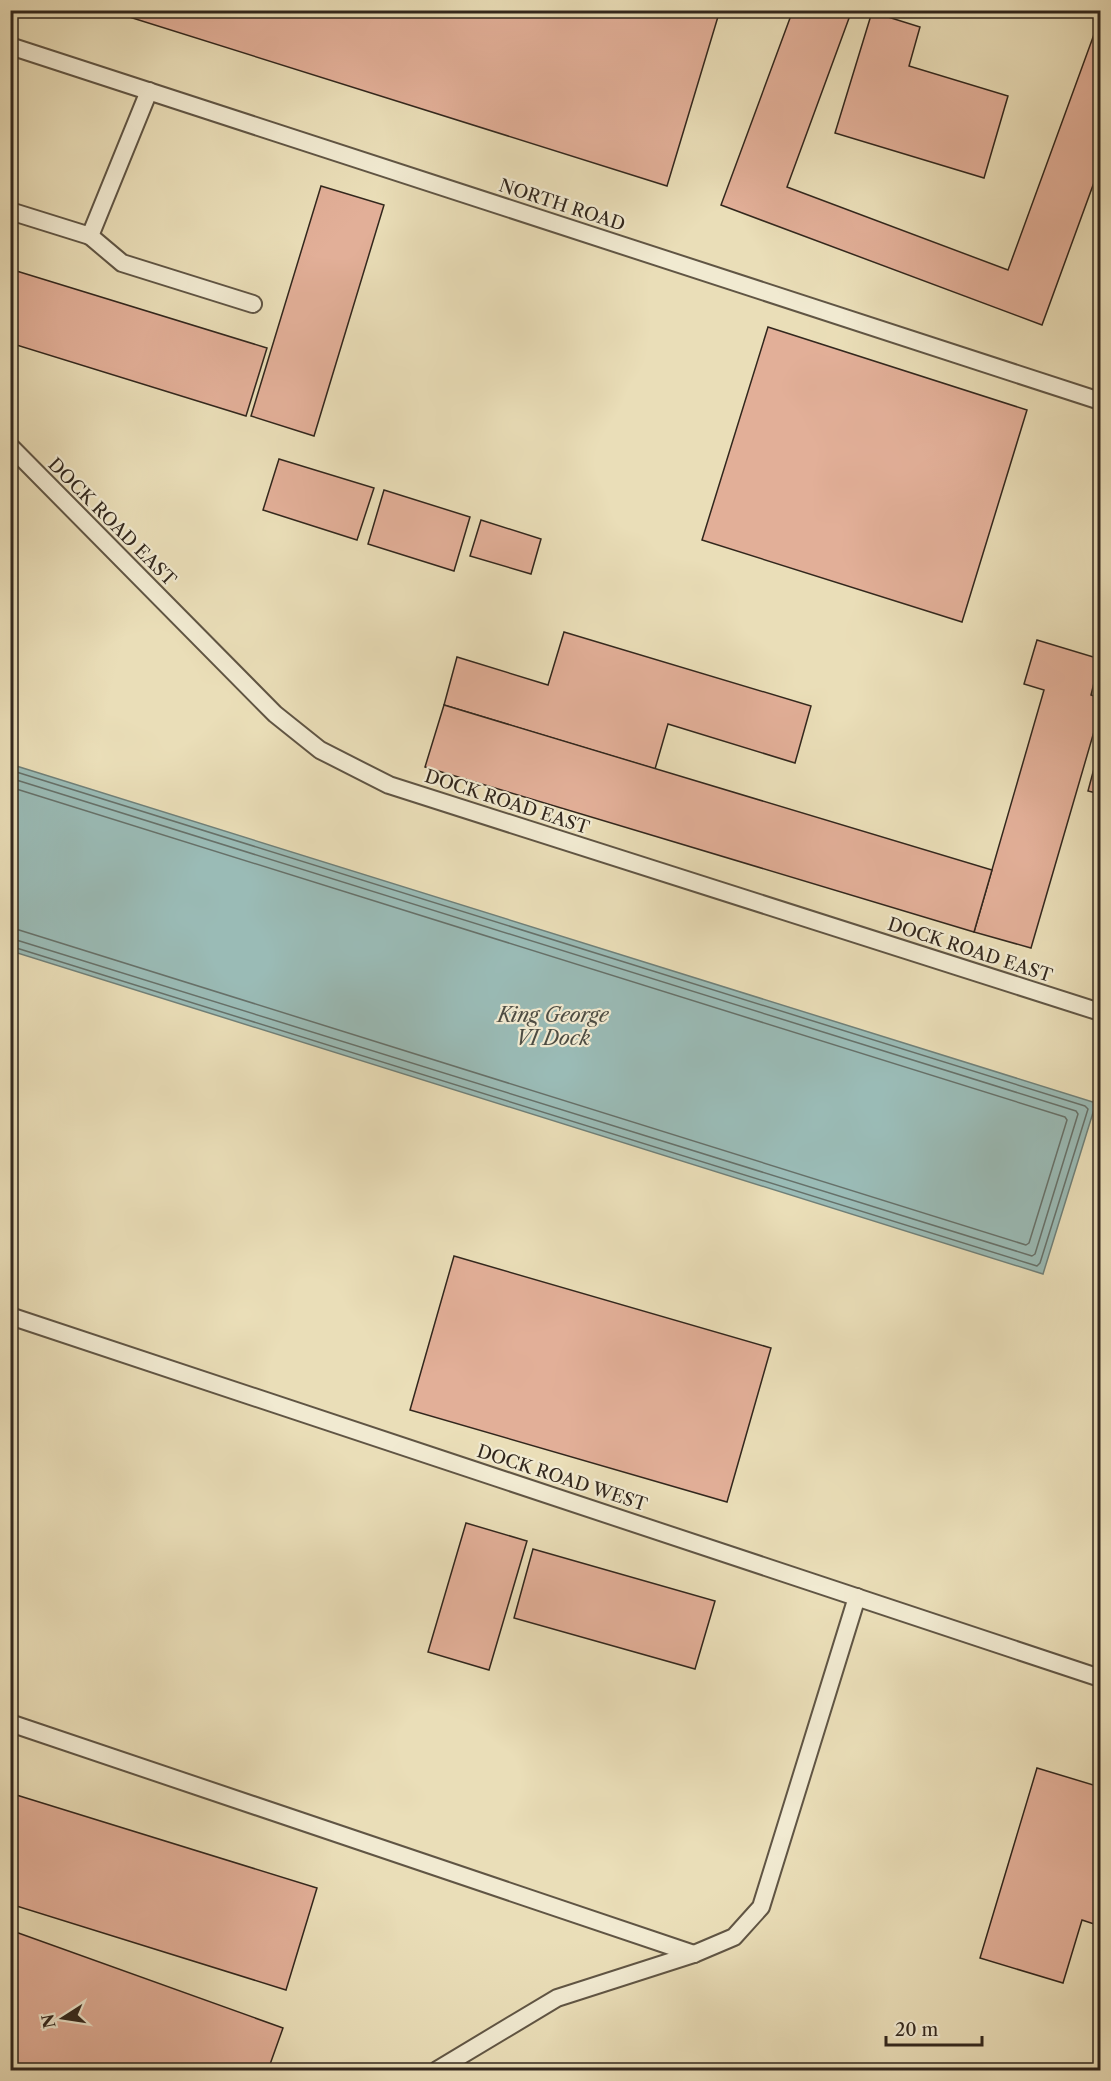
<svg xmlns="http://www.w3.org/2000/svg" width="1111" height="2081" viewBox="0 0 1111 2081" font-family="'Libre Caslon Text',serif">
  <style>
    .water { fill: #9abbb6; stroke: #708079; stroke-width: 1.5 }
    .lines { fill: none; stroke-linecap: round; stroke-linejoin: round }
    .shore { stroke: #66716a; stroke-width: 1.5 }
    .building { fill: #e2af98; stroke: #32271d; stroke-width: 1.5 }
    .lane-casing { stroke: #605544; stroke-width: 20 }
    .lane { stroke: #f1ead1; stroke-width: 16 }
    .labels { text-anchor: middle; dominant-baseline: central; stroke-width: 4.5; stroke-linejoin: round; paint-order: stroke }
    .street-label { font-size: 18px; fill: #32271d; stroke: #f1ead1 }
    .water-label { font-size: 20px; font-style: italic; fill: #4c4c43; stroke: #f1ead1 }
  </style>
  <rect width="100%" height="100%" fill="#eadeb8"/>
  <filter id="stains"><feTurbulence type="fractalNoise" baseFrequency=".00333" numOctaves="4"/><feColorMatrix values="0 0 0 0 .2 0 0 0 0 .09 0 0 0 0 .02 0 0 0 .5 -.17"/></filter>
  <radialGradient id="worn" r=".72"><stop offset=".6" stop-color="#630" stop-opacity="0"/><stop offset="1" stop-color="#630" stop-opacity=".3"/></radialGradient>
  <polygon class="water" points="10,764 1096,1103 1043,1274 11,951"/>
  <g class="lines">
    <g class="shore">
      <polyline points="10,770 1085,1106 1088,1109 1040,1263 1037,1266 10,946"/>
      <polyline points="10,778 1076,1111 1078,1114 1035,1254 1032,1256 10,938"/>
      <polyline points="10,787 1065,1117 1067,1120 1029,1243 1026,1245 19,930 10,929"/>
    </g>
  </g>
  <g class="building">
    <polygon points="107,10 720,10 667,186"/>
    <polygon points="793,10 852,10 787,187 1008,270 1100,18 1100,166 1042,325 721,205"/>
    <polygon points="872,12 920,27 909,66 1008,96 984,178 835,133"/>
    <polygon points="321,186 384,205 314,436 251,416"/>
    <polygon points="10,269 267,348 246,416 10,343"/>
    <polygon points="768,327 1027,410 962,622 702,540"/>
    <polygon points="279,459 374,488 357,540 263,510"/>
    <polygon points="384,490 470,517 454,571 368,544"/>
    <polygon points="481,520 541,539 531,574 470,556"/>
    <polygon points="564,632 811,706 795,763 668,724 655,769 444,705 457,657 548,685"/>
    <polygon points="1037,640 1100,659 1091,695 1100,698 1100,711 1031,948 974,932 1044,690 1024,684"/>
    <polygon points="444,705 992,870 974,932 425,767"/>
    <polygon points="1100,746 1100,794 1088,791"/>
    <polygon points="454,1256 771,1348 727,1502 410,1410"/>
    <polygon points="466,1523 527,1541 489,1670 428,1652"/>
    <polygon points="533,1549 715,1601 695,1669 514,1618"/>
    <polygon points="1037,1768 1100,1787 1100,1926 1082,1920 1063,1983 980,1958"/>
    <polygon points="10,1793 317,1888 286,1990 10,1904"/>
    <polygon points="10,1930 283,2028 268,2070 10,2070"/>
  </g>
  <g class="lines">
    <g class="lane-casing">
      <g id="lane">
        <polyline points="10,46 1100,401"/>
        <polyline points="10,211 90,236 149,91"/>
        <polyline points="90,236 122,263 253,304"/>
        <polyline points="10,446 275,714 320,750 389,785 1100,1012"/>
        <polyline points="10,1316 1100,1678"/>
        <polyline points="10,1723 694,1954"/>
        <polyline points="437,2070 557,1998 694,1954 734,1937 761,1907 857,1597"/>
      </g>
    </g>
    <use href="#lane" class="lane"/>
  </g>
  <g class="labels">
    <g class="street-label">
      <text transform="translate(562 205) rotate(18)">NORTH ROAD</text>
      <text transform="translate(112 522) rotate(45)">DOCK ROAD EAST</text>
      <text transform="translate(507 802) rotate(18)">DOCK ROAD EAST</text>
      <text transform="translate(970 950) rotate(18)">DOCK ROAD EAST</text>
      <text transform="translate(562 1478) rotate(18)">DOCK ROAD WEST</text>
    </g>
    <g class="water-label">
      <text x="553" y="1015">King George<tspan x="553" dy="23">VI Dock</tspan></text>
    </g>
  </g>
  <rect width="1111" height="2081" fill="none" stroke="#eadeb8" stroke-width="36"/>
  <rect x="12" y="12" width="1087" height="2057" fill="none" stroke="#32271d" stroke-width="3"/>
  <rect x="18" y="18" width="1075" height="2045" fill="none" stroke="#32271d" stroke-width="1.5"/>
  <g transform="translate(63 2018) rotate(258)" stroke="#f1ead1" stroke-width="4.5" paint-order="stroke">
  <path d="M0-4.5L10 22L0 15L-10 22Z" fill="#32271d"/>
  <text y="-9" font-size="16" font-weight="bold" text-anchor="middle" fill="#32271d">N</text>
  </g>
  <path d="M886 2036v9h96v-9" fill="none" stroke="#32271d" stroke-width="3"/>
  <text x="895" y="2036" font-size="18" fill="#32271d" stroke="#f1ead1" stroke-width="4.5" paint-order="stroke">20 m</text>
  <rect width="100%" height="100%" filter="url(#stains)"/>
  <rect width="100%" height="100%" fill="url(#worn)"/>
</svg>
